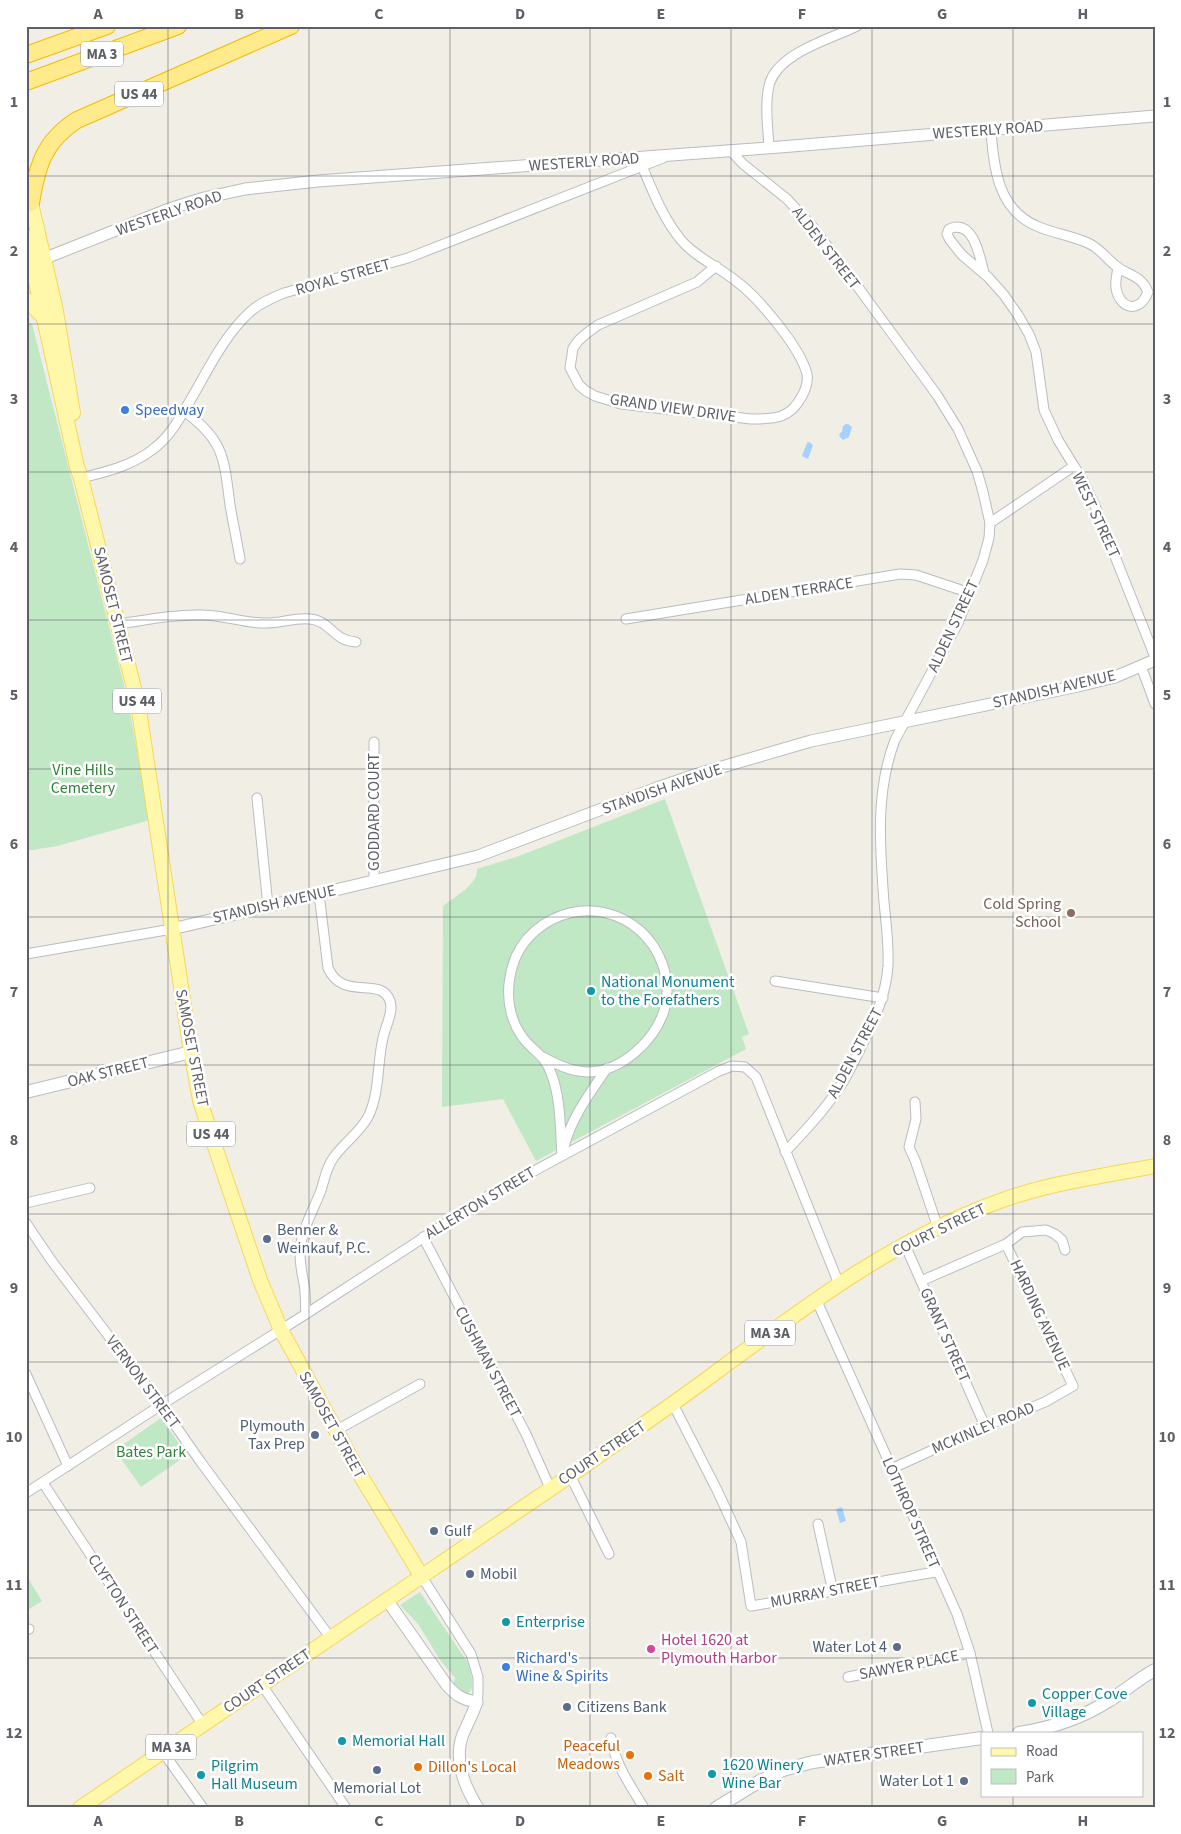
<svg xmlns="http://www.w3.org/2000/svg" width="1181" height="1834" viewBox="0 0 1181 1834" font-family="'Source Sans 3',sans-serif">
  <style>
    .green { fill: #c0e8c4 }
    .water { fill: #a5d1ff }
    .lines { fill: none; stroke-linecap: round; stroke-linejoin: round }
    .minor-casing { stroke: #babcc1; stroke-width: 11 }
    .tertiary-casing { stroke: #babcc1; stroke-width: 13 }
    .secondary-casing { stroke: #babdc3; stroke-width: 14 }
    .primary-casing { stroke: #f7d757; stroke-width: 16 }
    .motorway-casing { stroke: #f4bc00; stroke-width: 18 }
    .minor { stroke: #fff; stroke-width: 9 }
    .tertiary { stroke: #fff; stroke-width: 11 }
    .secondary { stroke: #fff; stroke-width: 12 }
    .primary { stroke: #fff8aa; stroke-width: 14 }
    .motorway { stroke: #ffeb8c; stroke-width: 16 }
    .grid { fill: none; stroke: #5d6066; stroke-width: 1; stroke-opacity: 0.55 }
    .shop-dot { fill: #3f7fe0; stroke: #fff; stroke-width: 2 }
    .education-dot { fill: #8d6e63; stroke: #fff; stroke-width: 2 }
    .culture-dot { fill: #0f9aa8; stroke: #fff; stroke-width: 2 }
    .service-dot { fill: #5c6f8a; stroke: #fff; stroke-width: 2 }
    .hotel-dot { fill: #d1479c; stroke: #fff; stroke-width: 2 }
    .food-dot { fill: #e8710a; stroke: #fff; stroke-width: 2 }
    .labels { text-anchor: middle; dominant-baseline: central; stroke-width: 5; stroke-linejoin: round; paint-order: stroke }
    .shield { fill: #fff; stroke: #8e9094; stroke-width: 1 }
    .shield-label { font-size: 15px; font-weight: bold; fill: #5d6066 }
    .street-label { font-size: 16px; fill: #5d6066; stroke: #fff }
    .shop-label { font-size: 16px; fill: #366cbe; stroke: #fff; text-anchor: start }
    .park-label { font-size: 16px; fill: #30823a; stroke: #fff }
    .education-label { font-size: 16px; fill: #785e54; stroke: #fff; text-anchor: end }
    .culture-label { font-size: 16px; fill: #0d838f; stroke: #fff; text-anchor: start }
    .service-label { font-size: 16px; fill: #4e5e75; stroke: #fff; text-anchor: start }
    .hotel-label { font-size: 16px; fill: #b23c85; stroke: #fff; text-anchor: start }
    .food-label { font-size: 16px; fill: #c56008; stroke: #fff; text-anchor: start }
    .neatline { fill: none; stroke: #5d6066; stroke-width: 2 }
    .grid-label { font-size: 16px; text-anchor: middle; font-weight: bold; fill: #5d6066 }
  </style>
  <rect width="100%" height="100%" fill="#f0eee5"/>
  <g class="green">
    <polygon points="26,322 32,324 127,697 150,820 57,846 26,851"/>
    <path d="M665,799L749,1034L742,1037L746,1049L536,1161L503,1099L442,1107L443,906C454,897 478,885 477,869L519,856Z"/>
    <polygon points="161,1418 187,1455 141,1487 115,1450"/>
    <polygon points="26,1575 42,1601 26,1611"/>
    <path d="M420,1592L468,1663C471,1673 478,1692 464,1695L459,1691L453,1684L455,1678L441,1661L418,1624L400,1605Z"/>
  </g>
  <g class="water">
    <polygon points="846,424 848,424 852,427 849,437 843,440 839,436 840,433 842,432 843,426"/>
    <polygon points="809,442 813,445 808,459 802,456 807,443"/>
    <polygon points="842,1507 846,1521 840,1523 836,1509"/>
  </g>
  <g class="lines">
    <g class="minor-casing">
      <g id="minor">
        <path d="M991,131C994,169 998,211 1039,227C1056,234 1074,236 1090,244C1102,250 1109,262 1120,269C1132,276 1142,277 1148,292C1139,315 1119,308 1116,288C1115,282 1117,274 1118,267"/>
        <path d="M769,148C768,127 764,102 770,82C781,52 831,39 857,26"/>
        <path d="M730,150L743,164L787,199L812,226L841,264L937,395L958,429L977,471L983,492L990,523L989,538L983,560L958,623L895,740C875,792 880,848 884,902C886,923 889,944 888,966C886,994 876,1016 864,1041C856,1057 849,1074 839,1088C823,1112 804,1132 785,1152"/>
        <path d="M642,166C653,192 663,218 681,240C695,257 719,267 736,281C758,297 800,347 807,374C808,381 806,389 802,396C790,419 775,419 751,419L621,404L595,396L586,391L579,385L570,368L573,348L579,340L587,333L598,325L697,282L716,266"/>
        <path d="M984,273C980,258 974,218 949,229L947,234L950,240L962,255L988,277L1004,295L1018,315L1029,334L1036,352L1044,410L1058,440L1074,466"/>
        <path d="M184,411C224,440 224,458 230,505C233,523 237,541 240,559"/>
        <path d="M81,478C106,472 131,466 152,450C170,437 180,418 191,399C208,370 225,334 251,311C260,303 272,298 284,293L408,258L663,158"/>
        <polyline points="990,523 1074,466 1081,477 1095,506 1155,657"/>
        <polyline points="626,619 900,574 916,575 970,593"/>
        <path d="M119,624C146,620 175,614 203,615C223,615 243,623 264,623C279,624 295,617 310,619C331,621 333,641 356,642"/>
        <polyline points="1141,666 1155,704"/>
        <polyline points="374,742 374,881"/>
        <polyline points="257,798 268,906"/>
        <polyline points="26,954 172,929"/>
        <polyline points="775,981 883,998"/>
        <path d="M543,1057C557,1065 572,1072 589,1072C622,1071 654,1041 664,1011C669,994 668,979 662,963C642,910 578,894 535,931C505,957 500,1007 523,1038C534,1052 545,1055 551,1073C561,1098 560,1128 562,1155"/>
        <polyline points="915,1102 916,1119 909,1147 915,1160 938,1228"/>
        <path d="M564,1147C571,1118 590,1093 607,1068"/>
        <polyline points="26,1203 90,1188"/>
        <polyline points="26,1223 51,1260 161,1405 200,1461 330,1637"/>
        <polyline points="423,1237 526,1434 550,1488"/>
        <polyline points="905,1245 985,1426"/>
        <polyline points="921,1281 1006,1244 1022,1232 1046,1230 1055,1234 1062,1240 1065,1250"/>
        <polyline points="816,1299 957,1614 970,1653 988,1733"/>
        <path d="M306,1314C305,1304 306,1294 304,1284C301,1268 298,1255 302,1238C306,1222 314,1208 320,1193C325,1180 325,1169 334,1157C344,1143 360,1132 368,1117C380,1093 377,1063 383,1038C385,1027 394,1012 390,1001C381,975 343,1002 328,968L319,894"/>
        <polyline points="26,1374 68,1466"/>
        <path d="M673,1404L717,1490L741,1542L751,1606C813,1596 875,1581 937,1572"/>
        <polyline points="335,1431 420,1384"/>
        <polyline points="891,1469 985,1426 1045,1402 1073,1386 1006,1244"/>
        <polyline points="570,1475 609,1554"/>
        <polyline points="43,1483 203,1725"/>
        <polyline points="26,1493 161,1405 306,1314 486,1197 719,1071 732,1066 745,1067 756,1077 839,1284"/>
        <polyline points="818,1524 833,1592"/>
        <polyline points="422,1577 471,1654 478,1677 478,1693 477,1702"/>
        <polyline points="26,1630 29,1629"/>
        <polyline points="848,1677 970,1653"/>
        <polyline points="262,1685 346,1808"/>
        <path d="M611,1738C615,1764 630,1785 644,1808"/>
        <polyline points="163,1752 203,1808"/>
      </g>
    </g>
    <g class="tertiary-casing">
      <g id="tertiary">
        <polyline points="38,261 169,209 204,198 245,189 318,181 780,147 1155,116"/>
        <polyline points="172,929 478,856 657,788 698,774 811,741 1078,686 1115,677 1155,660"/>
        <path d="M387,1600L446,1684C455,1695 463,1700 477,1702C473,1713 468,1723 463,1734C453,1760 464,1786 478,1808"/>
      </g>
    </g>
    <g class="secondary-casing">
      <g id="secondary">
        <polyline points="26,1092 191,1052"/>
        <path d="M1019,1733C1052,1728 1082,1718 1110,1700C1125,1691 1139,1678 1155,1670"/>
        <polyline points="716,1808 760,1781 783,1770 813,1762 982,1738"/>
      </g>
    </g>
    <g class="primary-casing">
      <g id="primary">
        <polyline points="26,182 55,306 73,413"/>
        <polyline points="26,237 77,467 81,478 138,704 191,1052 200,1100 210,1132 260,1280 281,1330 362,1478 422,1577"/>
        <polyline points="26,299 43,317"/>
        <path d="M80,1808C244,1695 410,1586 574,1473C622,1439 671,1406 719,1370C807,1305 896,1238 1000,1201C1049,1183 1103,1176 1155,1166"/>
      </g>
    </g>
    <g class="motorway-casing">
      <g id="motorway">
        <polyline points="26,55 107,26"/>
        <polyline points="26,82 178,26"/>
        <path d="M31,203C37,166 44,141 77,120L291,26"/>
      </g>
    </g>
    <use href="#minor" class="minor"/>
    <use href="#tertiary" class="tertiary"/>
    <use href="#secondary" class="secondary"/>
    <use href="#primary" class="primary"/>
    <use href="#motorway" class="motorway"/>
  </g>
  <path class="grid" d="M168,26V1808M309,26V1808M450,26V1808M590,26V1808M731,26V1808M872,26V1808M1013,26V1733M26,176H1155M26,324H1155M26,472H1155M26,620H1155M26,769H1155M26,917H1155M26,1065H1155M26,1214H1155M26,1362H1155M26,1510H1155M26,1658H1155M1013,1795V1808"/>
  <g class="shop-dot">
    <circle cx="125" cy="410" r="5"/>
    <circle cx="506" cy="1667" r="5"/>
  </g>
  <circle class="education-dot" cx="1071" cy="913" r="5"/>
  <g class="culture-dot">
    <circle cx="591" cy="991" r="5"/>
    <circle cx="506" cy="1622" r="5"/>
    <circle cx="1032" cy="1703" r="5"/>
    <circle cx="342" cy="1741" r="5"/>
    <circle cx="712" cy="1774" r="5"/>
    <circle cx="201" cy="1775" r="5"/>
  </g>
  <g class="service-dot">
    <circle cx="267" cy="1239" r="5"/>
    <circle cx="315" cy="1435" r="5"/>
    <circle cx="434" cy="1531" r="5"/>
    <circle cx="470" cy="1574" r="5"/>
    <circle cx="897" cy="1647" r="5"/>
    <circle cx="567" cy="1707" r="5"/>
    <circle cx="377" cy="1770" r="5"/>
    <circle cx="964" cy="1781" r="5"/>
  </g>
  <circle class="hotel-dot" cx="651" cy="1649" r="5"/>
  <g class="food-dot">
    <circle cx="630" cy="1755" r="5"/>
    <circle cx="418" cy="1767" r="5"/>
    <circle cx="648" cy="1776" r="5"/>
  </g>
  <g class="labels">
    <g class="shield">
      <rect x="81" y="41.5" width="42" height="25" rx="4"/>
      <rect x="115" y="81.5" width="48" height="25" rx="4"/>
      <rect x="113" y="688.5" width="48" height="25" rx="4"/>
      <rect x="187" y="1121.5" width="48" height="25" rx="4"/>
      <rect x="745" y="1320.5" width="50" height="25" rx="4"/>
      <rect x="146" y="1734.5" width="50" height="25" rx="4"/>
    </g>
    <g class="shield-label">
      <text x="102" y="54">MA 3</text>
      <text x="139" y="94">US 44</text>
      <text x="137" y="701">US 44</text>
      <text x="211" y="1134">US 44</text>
      <text x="770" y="1333">MA 3A</text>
      <text x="171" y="1747">MA 3A</text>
    </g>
    <g class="street-label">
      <text transform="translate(988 130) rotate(-4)">WESTERLY ROAD</text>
      <text transform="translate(584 162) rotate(-4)">WESTERLY ROAD</text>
      <text transform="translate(169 213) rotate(-19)">WESTERLY ROAD</text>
      <text transform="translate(826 248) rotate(52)">ALDEN STREET</text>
      <text transform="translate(343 277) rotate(-16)">ROYAL STREET</text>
      <text transform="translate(673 408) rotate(8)">GRAND VIEW DRIVE</text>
      <text transform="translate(1096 515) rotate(65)">WEST STREET</text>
      <text transform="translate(799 591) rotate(-9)">ALDEN TERRACE</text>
      <text transform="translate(113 605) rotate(76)">SAMOSET STREET</text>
      <text transform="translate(953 626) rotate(-65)">ALDEN STREET</text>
      <text transform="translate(1054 689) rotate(-13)">STANDISH AVENUE</text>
      <text transform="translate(662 789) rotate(-19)">STANDISH AVENUE</text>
      <text transform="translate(374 812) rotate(-90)">GODDARD COURT</text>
      <text transform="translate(274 904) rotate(-13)">STANDISH AVENUE</text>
      <text transform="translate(192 1048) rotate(79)">SAMOSET STREET</text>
      <text transform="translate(855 1053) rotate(-62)">ALDEN STREET</text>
      <text transform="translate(108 1072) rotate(-14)">OAK STREET</text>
      <text transform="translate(480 1203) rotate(-31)">ALLERTON STREET</text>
      <text transform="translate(939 1230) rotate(-26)">COURT STREET</text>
      <text transform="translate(1040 1315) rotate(65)">HARDING AVENUE</text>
      <text transform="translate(945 1335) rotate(66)">GRANT STREET</text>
      <text transform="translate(488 1362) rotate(62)">CUSHMAN STREET</text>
      <text transform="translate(143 1382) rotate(53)">VERNON STREET</text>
      <text transform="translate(332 1425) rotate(61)">SAMOSET STREET</text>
      <text transform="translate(983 1428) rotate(-23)">MCKINLEY ROAD</text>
      <text transform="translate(602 1453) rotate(-34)">COURT STREET</text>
      <text transform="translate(911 1513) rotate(66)">LOTHROP STREET</text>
      <text transform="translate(825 1592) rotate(-11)">MURRAY STREET</text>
      <text transform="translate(123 1604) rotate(57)">CLYFTON STREET</text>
      <text transform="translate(909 1665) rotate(-11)">SAWYER PLACE</text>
      <text transform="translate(267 1681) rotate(-34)">COURT STREET</text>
      <text transform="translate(874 1754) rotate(-8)">WATER STREET</text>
    </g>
    <g class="shop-label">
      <text x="135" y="410">Speedway</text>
      <text x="516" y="1658">Richard's<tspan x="516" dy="18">Wine &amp; Spirits</tspan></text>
    </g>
    <g class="park-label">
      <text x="83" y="770">Vine Hills<tspan x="83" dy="18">Cemetery</tspan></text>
      <text x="151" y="1452">Bates Park</text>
    </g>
    <g class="education-label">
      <text x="1061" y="904">Cold Spring<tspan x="1061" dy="18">School</tspan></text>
    </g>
    <g class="culture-label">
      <text x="601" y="982">National Monument<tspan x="601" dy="18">to the Forefathers</tspan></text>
      <text x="516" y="1622">Enterprise</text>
      <text x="1042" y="1694">Copper Cove<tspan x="1042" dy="18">Village</tspan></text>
      <text x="352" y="1741">Memorial Hall</text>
      <text x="722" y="1765">1620 Winery<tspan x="722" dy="18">Wine Bar</tspan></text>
      <text x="211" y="1766">Pilgrim<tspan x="211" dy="18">Hall Museum</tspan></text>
    </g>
    <g class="service-label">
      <text x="277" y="1230">Benner &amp;<tspan x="277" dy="18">Weinkauf, P.C.</tspan></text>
      <text x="305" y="1426" text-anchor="end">Plymouth<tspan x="305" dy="18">Tax Prep</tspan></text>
      <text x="444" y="1531">Gulf</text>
      <text x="480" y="1574">Mobil</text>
      <text x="887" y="1647" text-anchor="end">Water Lot 4</text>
      <text x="577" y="1707">Citizens Bank</text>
      <text x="954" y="1781" text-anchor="end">Water Lot 1</text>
      <text x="377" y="1788" text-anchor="middle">Memorial Lot</text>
    </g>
    <g class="hotel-label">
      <text x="661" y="1640">Hotel 1620 at<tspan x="661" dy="18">Plymouth Harbor</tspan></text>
    </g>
    <g class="food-label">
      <text x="620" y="1746" text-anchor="end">Peaceful<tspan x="620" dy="18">Meadows</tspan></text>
      <text x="428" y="1767">Dillon's Local</text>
      <text x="658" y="1776">Salt</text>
    </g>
  </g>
  <rect width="1181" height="1834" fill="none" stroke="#ffffff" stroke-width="55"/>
  <rect x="981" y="1732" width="162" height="65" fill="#ffffff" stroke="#bebfc2"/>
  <rect x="991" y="1748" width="25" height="8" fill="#fff8aa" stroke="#bebfc2"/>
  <text x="1026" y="1756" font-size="15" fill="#5d6066">Road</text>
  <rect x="991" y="1769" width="25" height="15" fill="#c0e8c4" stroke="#bebfc2"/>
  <text x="1026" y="1782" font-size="15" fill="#5d6066">Park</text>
  <rect x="28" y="28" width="1126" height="1778" class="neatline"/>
  <g class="grid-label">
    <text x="98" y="19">A</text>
    <text x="239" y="19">B</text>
    <text x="379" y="19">C</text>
    <text x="520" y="19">D</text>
    <text x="661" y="19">E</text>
    <text x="802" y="19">F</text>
    <text x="942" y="19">G</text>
    <text x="1083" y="19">H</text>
    <text x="14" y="107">1</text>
    <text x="1167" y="107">1</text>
    <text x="14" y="256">2</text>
    <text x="1167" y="256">2</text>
    <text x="14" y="404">3</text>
    <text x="1167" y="404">3</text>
    <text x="14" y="552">4</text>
    <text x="1167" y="552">4</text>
    <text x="14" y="700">5</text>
    <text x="1167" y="700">5</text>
    <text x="14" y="849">6</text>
    <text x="1167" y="849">6</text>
    <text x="14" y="997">7</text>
    <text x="1167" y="997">7</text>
    <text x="14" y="1145">8</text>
    <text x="1167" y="1145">8</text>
    <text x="14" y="1293">9</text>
    <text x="1167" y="1293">9</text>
    <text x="14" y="1442">10</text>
    <text x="1167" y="1442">10</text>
    <text x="14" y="1590">11</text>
    <text x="1167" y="1590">11</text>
    <text x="14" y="1738">12</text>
    <text x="1167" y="1738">12</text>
    <text x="98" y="1826">A</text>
    <text x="239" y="1826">B</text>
    <text x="379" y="1826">C</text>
    <text x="520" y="1826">D</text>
    <text x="661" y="1826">E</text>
    <text x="802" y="1826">F</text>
    <text x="942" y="1826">G</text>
    <text x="1083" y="1826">H</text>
  </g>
</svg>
